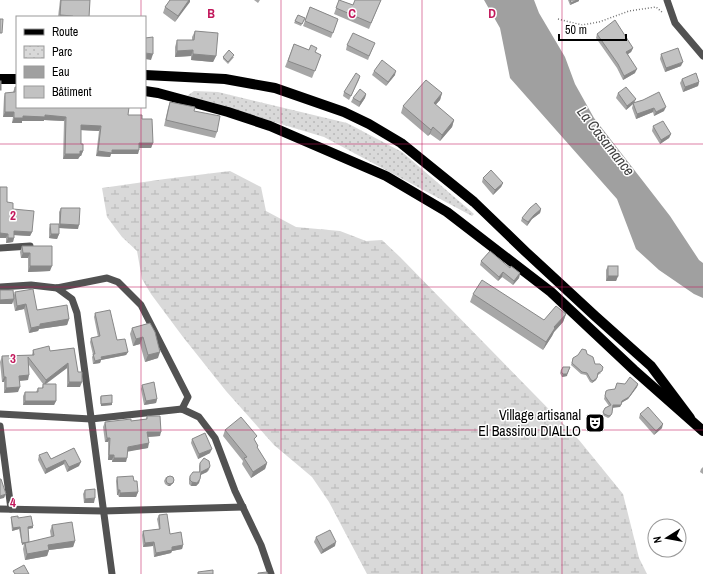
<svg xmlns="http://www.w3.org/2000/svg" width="703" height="574" viewBox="0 0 703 574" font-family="'Archivo Narrow',sans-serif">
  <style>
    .wetland { fill: url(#wetland-marsh) }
    .park { fill: url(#park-dots) }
    .water { fill: #a0a0a0 }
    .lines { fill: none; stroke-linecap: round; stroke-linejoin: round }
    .path { stroke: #747474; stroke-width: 1.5; stroke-dasharray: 1 2; stroke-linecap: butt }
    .street { stroke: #525252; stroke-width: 7 }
    .primary { stroke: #000; stroke-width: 10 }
    .wall { fill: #a7a7a7 }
    .shaded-wall { fill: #888 }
    .building { fill: #c2c2c2; stroke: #888 }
    .grid { fill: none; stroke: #c2185b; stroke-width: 1; stroke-opacity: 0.55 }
    .labels { text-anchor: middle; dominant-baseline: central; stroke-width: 3; stroke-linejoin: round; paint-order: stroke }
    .poi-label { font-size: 14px; fill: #000; stroke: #fff; text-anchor: end }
    .water-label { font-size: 15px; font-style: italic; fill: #414141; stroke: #fff }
    .grid-label { font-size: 13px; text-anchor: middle; font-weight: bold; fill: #c2185b; stroke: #fff; stroke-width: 3; stroke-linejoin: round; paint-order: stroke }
  </style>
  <defs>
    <pattern id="wetland-marsh" width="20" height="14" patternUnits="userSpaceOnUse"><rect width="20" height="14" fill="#d9d9d9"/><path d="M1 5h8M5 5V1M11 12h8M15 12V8" fill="none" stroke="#b8b8b8"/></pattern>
    <pattern id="park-dots" width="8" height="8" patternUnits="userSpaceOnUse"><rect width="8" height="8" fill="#d9d9d9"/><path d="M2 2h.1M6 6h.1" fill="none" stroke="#b8b8b8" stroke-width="1.8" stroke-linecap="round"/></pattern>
  </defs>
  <rect width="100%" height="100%" fill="#fff"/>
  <polygon class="wetland" points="230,171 261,187 266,211 296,227 340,231 366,241 382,240 400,257 579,440 623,494 639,558 647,574 367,574 329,502 312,477 274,445 226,391 183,337 151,294 142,279 137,251 122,237 107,217 102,188 165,179"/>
  <polygon class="park" points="194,91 218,92 347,123 402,152 474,214 472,216 324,137 187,96"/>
  <polygon class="water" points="484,0 534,0 539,13 565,57 575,84 594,118 670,216 699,260 703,263 703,298 694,294 659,270 636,249 617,199 510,78 500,28"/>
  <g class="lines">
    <polyline class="path" points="558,19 582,25 599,22 629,11 656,7 663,13"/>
    <g class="street">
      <polyline points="667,0 675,23 703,56"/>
      <polyline points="0,248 30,246"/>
      <polyline points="0,287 31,285 57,288 107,278 118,282 141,305 188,397 182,409"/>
      <polyline points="57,288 72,299 77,313 112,574"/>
      <polyline points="0,414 91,419 182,409 199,417 215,438 235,491 261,545 271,574"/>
      <polyline points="0,426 11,509"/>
      <polyline points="0,509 103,511 243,507"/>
    </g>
    <g class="primary">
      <polyline points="145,75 225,79 275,88 344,112 369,124 401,143 474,202 527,253 595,316 651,366 690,418"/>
      <polyline points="0,79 17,79"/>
      <polyline points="145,91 158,93 228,112 270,126 386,176 447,212 551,292 634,370 703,431"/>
    </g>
  </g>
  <g class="wall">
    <polygon points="60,0 90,0 89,17 58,17"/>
    <polygon points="170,0 190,0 175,22 163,13 165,7"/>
    <polygon points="254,0 260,0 258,3"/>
    <polygon points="339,0 353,5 381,0 369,29 334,14"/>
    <polygon points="568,0 579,0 579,1 570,5"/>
    <polygon points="310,7 338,19 331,38 303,26"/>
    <polygon points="298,15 305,18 301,26 294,23"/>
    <polygon points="195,31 216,56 213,62 191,60 191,56 175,57 175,47 177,40 192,40 192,37"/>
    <polygon points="597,34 633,48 631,52 628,54 635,73 623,80 617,68 596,38"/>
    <polygon points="294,44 321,55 312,78 285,67"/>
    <polygon points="347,45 373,47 368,60 346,50"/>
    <polygon points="661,54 681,66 665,72 660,59"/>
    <polygon points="223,57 234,57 228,64 223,59"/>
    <polygon points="374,71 395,75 386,86 372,75"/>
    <polygon points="360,76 359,80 349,100 343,96 344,92"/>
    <polygon points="682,79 699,82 698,86 683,92 680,83"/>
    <polygon points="15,87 17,107 128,115 142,119 153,143 151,148 139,148 138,154 111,154 110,157 96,156 99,131 81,130 81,144 83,151 81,156 80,156 78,159 63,159 64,121 44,120 44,121 22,121 22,123 12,123 13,117 3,117 4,97 5,93 13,92"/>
    <polygon points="442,93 440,100 435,105 454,120 452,127 440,141 430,134 428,136 401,113 403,106"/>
    <polygon points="618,93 634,103 643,100 664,111 654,116 653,112 636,119 632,108 633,104 626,110 616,98"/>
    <polygon points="366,94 365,98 359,107 351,102 353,98"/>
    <polygon points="170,102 194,111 217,132 215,138 164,126 168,108"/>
    <polygon points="653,126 671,134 669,138 660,144 652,131"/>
    <polygon points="483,178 503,183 501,187 493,195 482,182"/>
    <polygon points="0,187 7,202 32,232 30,236 14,235 13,242 6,243 6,238 0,238"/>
    <polygon points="61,208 78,229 59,228 59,212"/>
    <polygon points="541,209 540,213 532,219 527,226 521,221 522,218"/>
    <polygon points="50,224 59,234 57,239 49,238 49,229"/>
    <polygon points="22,246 50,271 28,272 28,258 21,258 20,252"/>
    <polygon points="481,261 510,268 520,273 519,278 513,285 502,277 498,281 480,265"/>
    <polygon points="608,266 618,276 616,281 606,281 606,270"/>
    <polygon points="0,290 14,295 15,292 37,310 69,319 67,325 39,329 38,331 29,333 24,309 15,311 13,301 12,304 0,304"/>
    <polygon points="473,294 544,320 566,314 563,322 554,332 552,336 543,350 470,302"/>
    <polygon points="95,313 117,340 128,352 126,355 101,360 100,363 93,364 92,357 93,355 90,342 91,338 98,337 94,317"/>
    <polygon points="150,323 158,358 145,362 140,344 133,346 130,334 132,328"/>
    <polygon points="74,348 80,387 67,387 67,368 46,384 56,401 54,405 23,405 23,396 25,392 36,392 38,388 42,388 43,384 29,365 28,380 19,381 18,392 4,393 4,382 2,382 0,362 2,356 32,355 33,350 50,351"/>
    <polygon points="587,354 601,373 598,375 596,380 592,383 590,382 586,375 581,374 571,365 573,358"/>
    <polygon points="563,367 570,367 567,376 562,377 560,373"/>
    <polygon points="638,384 637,387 628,399 621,403 620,407 612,407 611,415 610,417 608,418 604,416 603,414 605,408 609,406 604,399 606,391"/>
    <polygon points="142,385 157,399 156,403 144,405 141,389"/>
    <polygon points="101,396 112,405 101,406 100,398"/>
    <polygon points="640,414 662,428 654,435 639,418"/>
    <polygon points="147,416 160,436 148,437 148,448 127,451 126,462 112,462 112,460 108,460 108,442 105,442 103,427 105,422 131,421 146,419"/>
    <polygon points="225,430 255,441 258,446 257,448 267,463 265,469 251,478 242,464 243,461 223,436"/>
    <polygon points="192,439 210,453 198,459 191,443"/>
    <polygon points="74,448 79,466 67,472 64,464 45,474 38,460 39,455 51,459"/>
    <polygon points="200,463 210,466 209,470 207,472 201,475 199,483 196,486 191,486 189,484 189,479 190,476 199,472 199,466"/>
    <polygon points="703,467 703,474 700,472 701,469"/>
    <polygon points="117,477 134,481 138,492 136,497 119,497 118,495 117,495 116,481"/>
    <polygon points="166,477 174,481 173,483 170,486 168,486 165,484 164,481"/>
    <polygon points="85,490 94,503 84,503 83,494"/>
    <polygon points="159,515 170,534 183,545 182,549 172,551 171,553 154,557 153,546 143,547 142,535 143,531 159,529 157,519"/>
    <polygon points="11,517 18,518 33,526 33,528 28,529 29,542 51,537 50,531 52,525 75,541 73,547 49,550 47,556 25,560 23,549 24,544 22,545 19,529 12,531 11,520"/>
    <polygon points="316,537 335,546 321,554 314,542"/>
  </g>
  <g class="shaded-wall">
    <polygon points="189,0 190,0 190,2 175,22 178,16"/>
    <polygon points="577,0 579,0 579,1 570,5 571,3"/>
    <polygon points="60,15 73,16 72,17 59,17"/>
    <polygon points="633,48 631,52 625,56 626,52"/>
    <polygon points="193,50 191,56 175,57 177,51"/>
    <polygon points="145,53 153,54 151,60 145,59"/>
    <polygon points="193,54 216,56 213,62 191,60"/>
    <polygon points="683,62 681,66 665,72 666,68"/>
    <polygon points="637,69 635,73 623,80 624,76"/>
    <polygon points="396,71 395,75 386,86 388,82"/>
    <polygon points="699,82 698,86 683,92 685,87"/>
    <polygon points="442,93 440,100 431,110 434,103"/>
    <polygon points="366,94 365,98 359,107 360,102"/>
    <polygon points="636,99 634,103 626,110 627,106"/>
    <polygon points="666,107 664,111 654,116 656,112"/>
    <polygon points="654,108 653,112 636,119 637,114"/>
    <polygon points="5,112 14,112 13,117 3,117"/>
    <polygon points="45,115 66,117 64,121 44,120 44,121 22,121 22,123 12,123 14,118 23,116"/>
    <polygon points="454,120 452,127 440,141 442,135"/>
    <polygon points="81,125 101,126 99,131 79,130"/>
    <polygon points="433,127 430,134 428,136 431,130"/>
    <polygon points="671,134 669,138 660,144 661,140"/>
    <polygon points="139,143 153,143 151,148 138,148"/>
    <polygon points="112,150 139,150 138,154 111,154 110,157 96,156 98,151"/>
    <polygon points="80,151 83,151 81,156 80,156 78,159 63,159 65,154"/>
    <polygon points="503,183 501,187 493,195 495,190"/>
    <polygon points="541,209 540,213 532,219 527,226 528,222 534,215"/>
    <polygon points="60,224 79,225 78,229 59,228"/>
    <polygon points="14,231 32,232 30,236 13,235"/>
    <polygon points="0,233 8,234 6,238 0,238"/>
    <polygon points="51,234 59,234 57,239 49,238"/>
    <polygon points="8,238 14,238 13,242 6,243"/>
    <polygon points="23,253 30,253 28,258 21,258"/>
    <polygon points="30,266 52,266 50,271 28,272"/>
    <polygon points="503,272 502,277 498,281 499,277"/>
    <polygon points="520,273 519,278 513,285 514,281"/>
    <polygon points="608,276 618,276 616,281 606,281"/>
    <polygon points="14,299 12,304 0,304 0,300"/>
    <polygon points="26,304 24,309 15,311 17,306"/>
    <polygon points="566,314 563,322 554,332 552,336 543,350 546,342 554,327"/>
    <polygon points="69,319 67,325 39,329 38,331 29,333 31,328 40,324"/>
    <polygon points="143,337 140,344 133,346 136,339"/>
    <polygon points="128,352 126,355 101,360 100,363 93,364 95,361 101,357"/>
    <polygon points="160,352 158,358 145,362 148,355"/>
    <polygon points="68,363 67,368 44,385 46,380"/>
    <polygon points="563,374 567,374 567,376 562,377"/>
    <polygon points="29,375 28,380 17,381 19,376"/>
    <polygon points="4,377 6,377 4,382 2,382"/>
    <polygon points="597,378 596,380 592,383 593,381"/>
    <polygon points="69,382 82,382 80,387 67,387"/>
    <polygon points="638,384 637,387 628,399 621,403 622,401"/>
    <polygon points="20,387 18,392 4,393 6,388"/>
    <polygon points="157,399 156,403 144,405 146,401"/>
    <polygon points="25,401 56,401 54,405 23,405"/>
    <polygon points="112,403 112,405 101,406 101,404"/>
    <polygon points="613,405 621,405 620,407 612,408"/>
    <polygon points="663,424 662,428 654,435 656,431"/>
    <polygon points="147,432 161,432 160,436 146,437"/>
    <polygon points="107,438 110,438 108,442 105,442"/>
    <polygon points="149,443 148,448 126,452 128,447"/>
    <polygon points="212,449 210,453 198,459 199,454"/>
    <polygon points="109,455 114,455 112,460 108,460"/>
    <polygon points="114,458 127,458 126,462 112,462"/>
    <polygon points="65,460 64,464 45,474 46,469"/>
    <polygon points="81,462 79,466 67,472 69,467"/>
    <polygon points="267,463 265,469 251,478 253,472"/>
    <polygon points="210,466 207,472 200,475 201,472"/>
    <polygon points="200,479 199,483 196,486 191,486 192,482"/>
    <polygon points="174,481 173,483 170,486 168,486 169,484"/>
    <polygon points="118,490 120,490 118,495 117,495"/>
    <polygon points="138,492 136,497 119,497 120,493"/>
    <polygon points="6,494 4,498 0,499 0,496"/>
    <polygon points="95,498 94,503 84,503 85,499"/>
    <polygon points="33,526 33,528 27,529 28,527"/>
    <polygon points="20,527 19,529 12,531 13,528"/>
    <polygon points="75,541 73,547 49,550 47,556 25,560 27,554 48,545"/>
    <polygon points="29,542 25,543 24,544 22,545 22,543"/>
    <polygon points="154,542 153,546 143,547 145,543"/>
    <polygon points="336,542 335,546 321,554 323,550"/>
    <polygon points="183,545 182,549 172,551 171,553 154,557 156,553 172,547"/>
  </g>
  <g class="building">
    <polygon points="61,0 90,0 89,17 73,17 73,16 60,15"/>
    <polygon points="170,0 189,0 178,16 165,7"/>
    <polygon points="339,0 353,5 355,0 381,0 371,23 336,8"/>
    <polygon points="570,0 577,0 571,3"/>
    <polygon points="310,7 338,19 333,33 305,21"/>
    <polygon points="298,15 305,18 302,24 295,21"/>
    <polygon points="0,19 3,19 2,33 0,33"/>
    <polygon points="615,20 633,48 626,52 637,69 624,76 618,64 597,34"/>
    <polygon points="195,31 218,33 216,56 193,54 193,50 177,51 177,40 194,40"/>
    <polygon points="353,33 375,43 369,56 347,45"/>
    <polygon points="153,37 153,54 145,53 145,38"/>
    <polygon points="294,44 309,50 311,45 317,48 315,52 321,55 315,71 288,61"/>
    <polygon points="678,48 683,62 666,68 661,54"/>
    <polygon points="229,50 234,55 228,62 223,57"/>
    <polygon points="382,60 396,71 388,82 374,71"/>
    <polygon points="356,73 360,76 351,96 344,92"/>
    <polygon points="696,73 699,82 685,87 682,79"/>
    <polygon points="426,80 442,93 434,103 454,120 442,135 433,127 431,130 403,106"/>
    <rect x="0" y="81" width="1" height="9"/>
    <polygon points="15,87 17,87 17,107 129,107 128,115 142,115 142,119 152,119 153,143 139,143 139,150 112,150 112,153 98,151 101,126 81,125 81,144 83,144 83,151 80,151 80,154 65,154 66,117 45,115 45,117 23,116 23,118 14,118 14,112 5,112 5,93 15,92"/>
    <polygon points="626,87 636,99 627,106 618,93"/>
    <polygon points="360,89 366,94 360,102 353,98"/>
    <polygon points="659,92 666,107 656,112 654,108 637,114 633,103 643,100"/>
    <polygon points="170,102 195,107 194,111 220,116 217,132 166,120"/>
    <polygon points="663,121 671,134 661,140 653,126"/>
    <polygon points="491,170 503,183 495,190 483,178"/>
    <polygon points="0,187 7,187 7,202 13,203 13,209 34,211 32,232 14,231 14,238 8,238 8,234 0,233"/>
    <polygon points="536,203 541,209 534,215 528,222 522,218 530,208"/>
    <polygon points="61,208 80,208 79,225 60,224"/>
    <polygon points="50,224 59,224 59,234 51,234"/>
    <polygon points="22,246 52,246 52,266 30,266 30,253 23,253"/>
    <polygon points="490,251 510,268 511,266 520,273 514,281 503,272 499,277 481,261"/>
    <rect x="608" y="266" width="10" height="10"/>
    <polygon points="482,280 544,320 556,306 566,314 554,327 555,328 546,342 473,294"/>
    <polygon points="33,289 37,310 67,305 69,319 40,324 40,326 31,328 26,304 17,306 15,292"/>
    <polygon points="0,290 13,290 14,299 0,300"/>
    <polygon points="110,310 117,340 125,339 128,352 101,357 102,359 95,361 93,354 95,354 91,338 100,336 95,313"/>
    <polygon points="150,323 155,332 160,352 148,355 143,337 136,339 132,328"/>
    <polygon points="49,346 50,351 74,348 78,372 82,372 82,382 69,382 68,363 46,380 28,357 29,375 19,376 20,387 6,388 6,377 4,377 2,356 34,355 33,350"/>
    <polygon points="582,349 586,350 587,354 593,357 595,364 600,364 603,367 602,371 598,373 597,378 593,381 591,380 587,373 582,372 572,363 573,358 578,355"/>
    <polygon points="563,367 570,367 567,374 563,374 562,373 561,371"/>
    <polygon points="630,377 638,384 629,397 622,401 621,405 613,405 612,413 611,415 609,416 604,414 603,412 605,408 611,405 605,396 606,391 608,390 615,389 617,383 625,384"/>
    <polygon points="154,382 157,399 146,401 142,385"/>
    <polygon points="43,384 56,384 56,401 25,401 25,392 38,392 38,388 43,388"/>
    <polygon points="112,395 112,403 101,404 101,396"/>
    <polygon points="648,407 663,424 656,431 640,414"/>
    <polygon points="147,416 160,416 161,432 147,432 149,443 128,447 127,458 114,458 114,455 109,455 110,438 107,438 105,422 131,419 131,421 147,419"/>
    <polygon points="241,417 257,436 254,439 258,446 257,447 267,463 253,472 244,458 247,457 225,430"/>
    <polygon points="205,433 212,449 199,454 192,439"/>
    <polygon points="74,448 81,462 69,467 65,460 46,469 39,455 47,452 51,459"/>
    <polygon points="204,458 209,461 210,466 209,468 201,472 200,479 197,483 192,482 190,480 190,476 193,472 200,472 200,463"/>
    <circle cx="170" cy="480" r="4"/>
    <polygon points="133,476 134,481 137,481 138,492 120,493 120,490 118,490 117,477"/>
    <polygon points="0,479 1,479 6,494 0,496"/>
    <polygon points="95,489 95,498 85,499 85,490"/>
    <polygon points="167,514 170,534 181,532 183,545 172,547 172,550 156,553 154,542 145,543 143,531 160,529 159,515"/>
    <polygon points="18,516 18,518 31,516 33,526 28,527 29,542 22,543 20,527 13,528 11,517"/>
    <polygon points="72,522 75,541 48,545 49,550 27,554 25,543 54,536 52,525"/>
    <polygon points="330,530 336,542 323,550 316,537"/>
    <polygon points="24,565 29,574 15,574 13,571"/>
    <polygon points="213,570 213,574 198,574 198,572"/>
    <polygon points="267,572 268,574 258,574 258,573"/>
  </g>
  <path class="grid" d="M141,0V17M281,0V574M422,0V574M562,0V574M141,107V574M0,144H703M0,287H703M0,430H703"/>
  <defs>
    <g id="theatre-square" transform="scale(1)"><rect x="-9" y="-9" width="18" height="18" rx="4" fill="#000" stroke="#fff"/><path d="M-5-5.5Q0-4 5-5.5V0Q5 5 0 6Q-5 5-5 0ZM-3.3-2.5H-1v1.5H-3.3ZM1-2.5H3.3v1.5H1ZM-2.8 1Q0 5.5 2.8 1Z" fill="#fff"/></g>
  </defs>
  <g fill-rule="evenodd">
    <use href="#theatre-square" x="595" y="423"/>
  </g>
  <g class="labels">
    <g class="poi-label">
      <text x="581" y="415">Village artisanal<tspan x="581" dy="16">El Bassirou DIALLO</tspan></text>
    </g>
    <g class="water-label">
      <text transform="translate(606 141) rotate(52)">La Casamance</text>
    </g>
  </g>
  <g class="grid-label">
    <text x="211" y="18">B</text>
    <text x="352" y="18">C</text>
    <text x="492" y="18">D</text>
    <text x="13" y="220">2</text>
    <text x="13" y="363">3</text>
    <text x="13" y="507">4</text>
  </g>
  <rect x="16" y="16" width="130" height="92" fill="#ffffff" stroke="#999999"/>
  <rect x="24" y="29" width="20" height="6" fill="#000000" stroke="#999999"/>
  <text x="52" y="36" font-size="12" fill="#000000">Route</text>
  <rect x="24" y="46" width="20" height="12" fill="url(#park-dots)" stroke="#999999"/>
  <text x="52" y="56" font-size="12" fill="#000000">Parc</text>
  <rect x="24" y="66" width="20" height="12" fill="#a0a0a0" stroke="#999999"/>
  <text x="52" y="76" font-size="12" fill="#000000">Eau</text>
  <rect x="24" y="86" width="20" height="12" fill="#c2c2c2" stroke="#999999"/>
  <text x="52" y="96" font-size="12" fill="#000000">Bâtiment</text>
  <g transform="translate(667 538) rotate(259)"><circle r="19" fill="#ffffff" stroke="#999999"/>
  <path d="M0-3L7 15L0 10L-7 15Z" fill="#000000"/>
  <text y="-6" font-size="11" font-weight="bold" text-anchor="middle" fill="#000000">N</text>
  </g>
  <path d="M559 34v6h67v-6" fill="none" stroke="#000000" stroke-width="2"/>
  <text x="565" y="34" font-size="12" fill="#000000" stroke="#ffffff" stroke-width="3" paint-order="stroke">50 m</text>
</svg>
